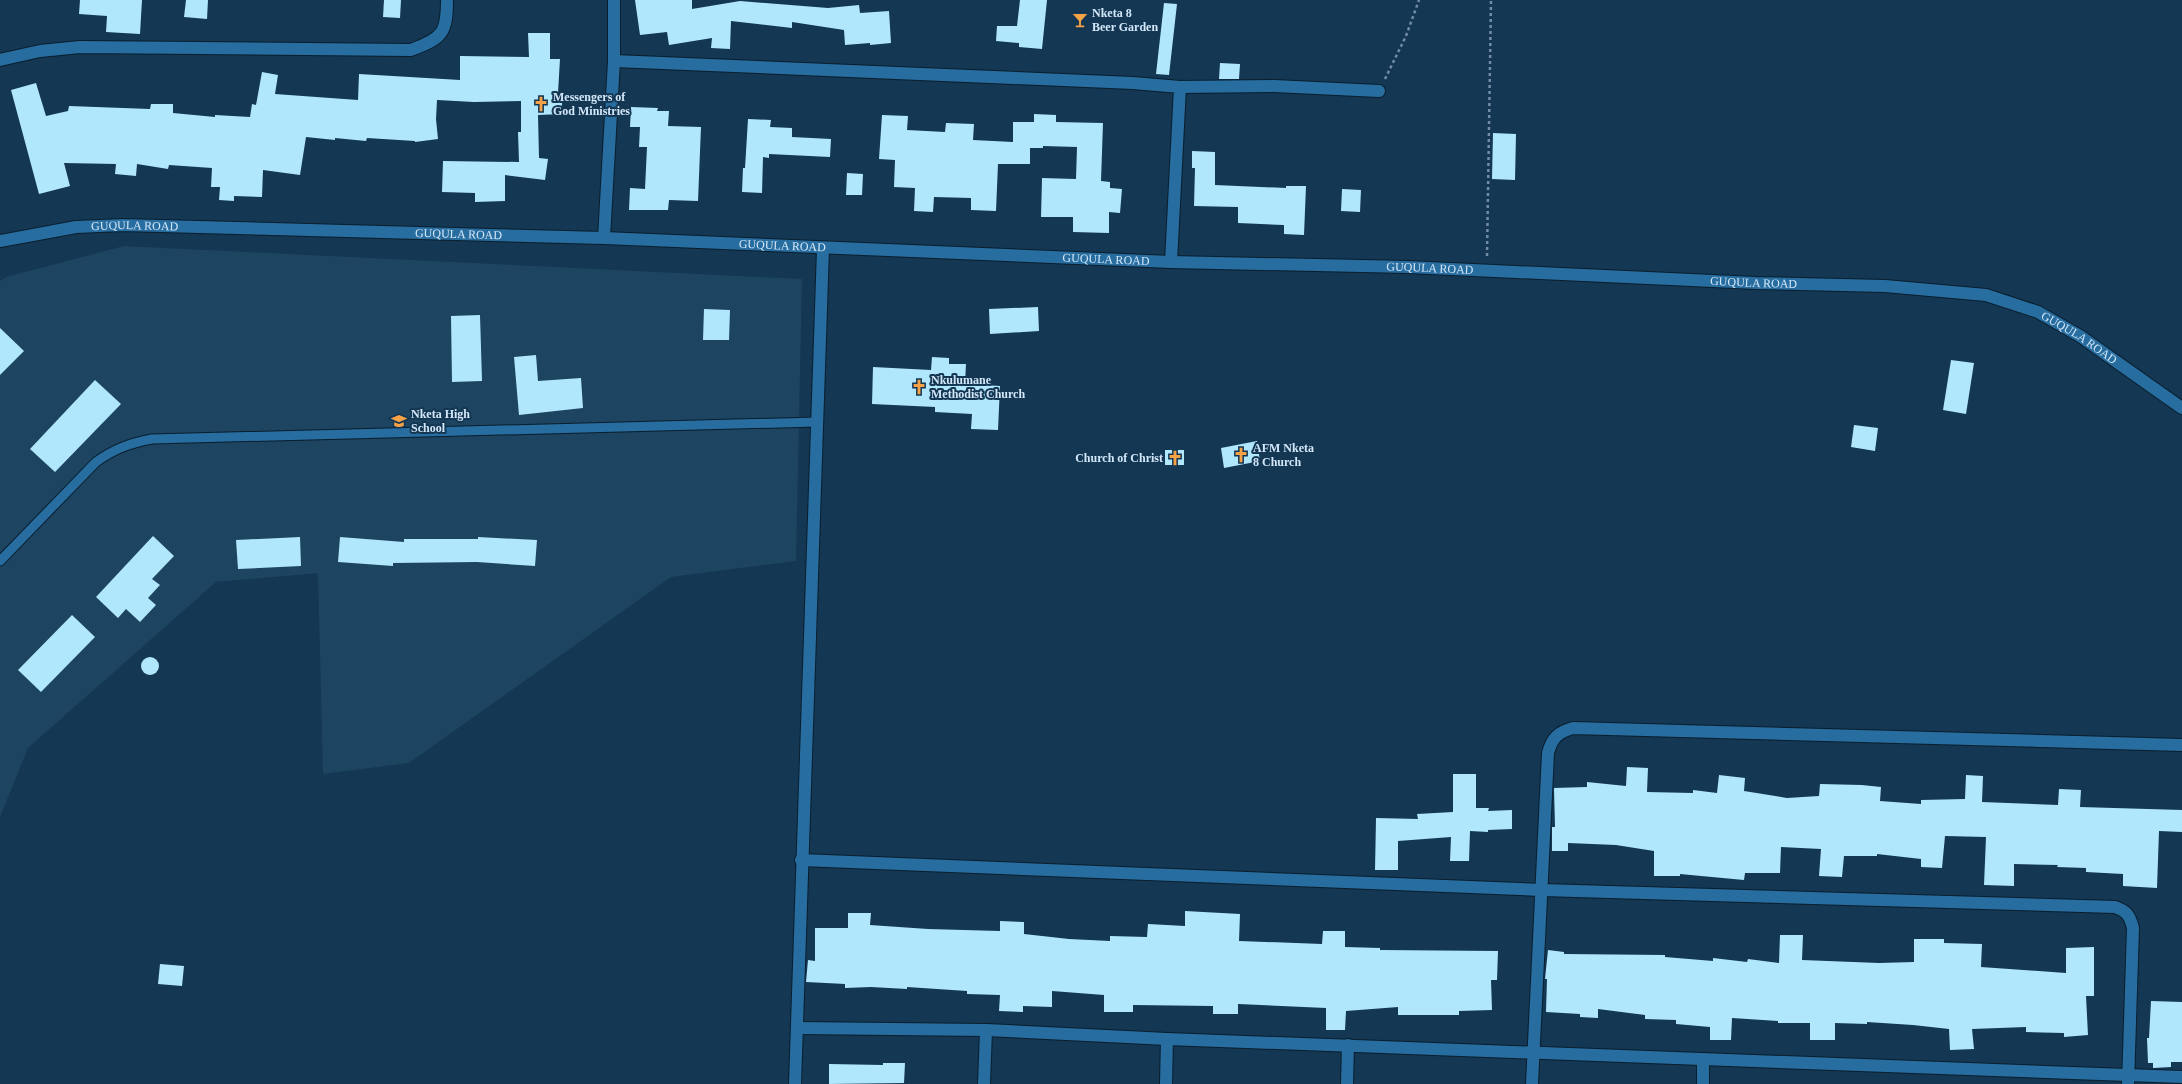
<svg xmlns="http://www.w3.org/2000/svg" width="2182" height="1084" viewBox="0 0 2182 1084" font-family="Georgia,serif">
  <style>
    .built { fill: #1d4461 }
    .building { fill: #b1e7fd }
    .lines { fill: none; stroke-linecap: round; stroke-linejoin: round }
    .lane-casing { stroke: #091e2e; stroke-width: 11 }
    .street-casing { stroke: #091e2e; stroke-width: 14 }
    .path { stroke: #728da5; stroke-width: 2.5; stroke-dasharray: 3 3; stroke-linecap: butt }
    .lane { stroke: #286d9f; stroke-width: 9 }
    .street { stroke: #286d9f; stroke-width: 12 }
    .labels { text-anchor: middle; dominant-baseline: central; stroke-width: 4; stroke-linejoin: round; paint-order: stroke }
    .poi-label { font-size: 12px; font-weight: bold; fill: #d3e7f9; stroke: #143753; text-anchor: start }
    .street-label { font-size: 12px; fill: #d3e7f9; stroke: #143753 }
  </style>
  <rect width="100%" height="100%" fill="#143753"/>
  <polygon class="built" points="124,246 802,279 796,561 671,577 409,763 323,774 318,573 216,582 28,748 0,817 0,281 6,277"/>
  <g class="building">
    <polygon points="80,0 142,0 140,34 106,32 107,16 79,14"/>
    <polygon points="186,0 208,0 207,19 184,17"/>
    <polygon points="384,0 401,0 400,18 383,17"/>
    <polygon points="635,0 692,0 692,9 740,1 828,8 859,5 860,13 889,11 891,43 870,45 870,43 845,45 844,30 792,22 792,28 731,21 730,49 711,48 712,38 669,45 667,32 640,35"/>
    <polygon points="1020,0 1047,0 1042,49 1019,47 1019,43 996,41 997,26 1017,26"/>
    <polygon points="1164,3 1177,4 1169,75 1156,74"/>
    <polygon points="528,33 550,33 550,59 560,59 558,93 562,93 562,114 538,115 539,158 548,159 545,180 505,175 505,201 475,202 475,193 442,192 443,161 519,162 518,132 521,132 521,101 474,102 437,100 436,119 438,139 415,142 415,141 367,138 366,141 335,138 335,140 306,137 300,175 263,170 262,197 234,196 234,201 219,200 220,187 211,187 212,168 169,165 168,169 137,164 136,176 115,174 116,164 64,163 70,186 39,194 11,90 36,83 46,116 68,111 69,106 150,109 151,104 173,104 173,113 215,117 215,115 250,117 252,104 256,105 262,72 278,75 275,94 358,100 359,74 460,80 460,56 529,57"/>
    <polygon points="1220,63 1240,64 1239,79 1219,79"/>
    <polygon points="631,107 658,108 657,111 669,111 668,126 701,127 698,201 669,200 668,210 629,210 630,188 645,189 647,147 639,147 640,127 630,127"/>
    <polygon points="1034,114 1056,115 1056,122 1103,123 1101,181 1110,182 1110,188 1122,189 1120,213 1109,212 1109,233 1073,232 1073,217 1041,217 1042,178 1076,179 1077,147 1043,146 1043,148 1030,148 1030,164 998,164 996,211 971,210 971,198 934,197 933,212 914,211 915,188 894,187 895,160 879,159 882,115 908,116 907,130 945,132 946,123 974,124 973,140 1013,142 1013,122 1034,122"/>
    <polygon points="748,119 771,120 770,127 792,128 792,137 831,139 830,157 769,154 769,158 763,157 762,193 742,192 743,168 745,168"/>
    <polygon points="1493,133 1516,134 1515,180 1492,179"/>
    <polygon points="1192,151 1215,152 1215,185 1286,188 1286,186 1306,186 1304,235 1284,234 1284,225 1238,223 1238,207 1194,206 1195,168 1192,168"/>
    <polygon points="847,173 863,174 862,195 846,195"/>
    <polygon points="1342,189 1361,190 1360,212 1341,211"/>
    <polygon points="1038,307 1039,331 990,334 989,309"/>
    <polygon points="704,309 730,310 729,340 703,340"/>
    <polygon points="480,315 482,381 452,382 451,316"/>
    <polygon points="0,328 24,351 0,375"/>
    <polygon points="536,355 538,381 581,378 583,408 519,415 514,357"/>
    <polygon points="932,357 949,358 949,364 966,364 965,384 1000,386 998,430 971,429 972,414 935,412 935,407 872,404 873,367 931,370"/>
    <polygon points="1951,360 1974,363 1966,414 1943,410"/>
    <polygon points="95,380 121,404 55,472 30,449"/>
    <polygon points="1854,425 1878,428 1875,451 1851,447"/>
    <polygon points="1257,441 1260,461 1224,468 1221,448"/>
    <rect x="1165" y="450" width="19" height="15"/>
    <polygon points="153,536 174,556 152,579 160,585 148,598 156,605 140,622 126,609 118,618 96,597"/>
    <polygon points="300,537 301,566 238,569 236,540"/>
    <polygon points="340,537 404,542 404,539 478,539 478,537 537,540 535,566 477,562 393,563 393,566 338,562"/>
    <polygon points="72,615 95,637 41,692 18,670"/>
    <circle cx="150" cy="666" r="9"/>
    <polygon points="1627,767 1648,768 1647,792 1693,793 1693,790 1717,793 1719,775 1745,778 1744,791 1787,798 1819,796 1820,784 1862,785 1881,787 1880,801 1921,804 1921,800 1965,799 1966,775 1983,776 1982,802 2058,805 2059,789 2081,790 2080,807 2182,810 2182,832 2159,831 2157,888 2123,886 2123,874 2086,872 2086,868 2057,867 2058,865 2014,864 2014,886 1984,885 1986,837 1945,836 1942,868 1921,867 1921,859 1877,854 1877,856 1844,856 1842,877 1819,876 1821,849 1781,847 1780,873 1745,873 1744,880 1680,874 1680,876 1654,876 1654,851 1616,845 1568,843 1568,851 1552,851 1552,827 1555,827 1554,788 1587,787 1587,782 1626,786"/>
    <polygon points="1453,774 1476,774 1476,808 1489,808 1488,811 1512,810 1512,829 1488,830 1488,832 1470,831 1469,861 1450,861 1451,837 1398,841 1398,870 1375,870 1376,818 1418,819 1417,814 1453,812"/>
    <polygon points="1185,911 1240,914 1239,941 1322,944 1323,931 1345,931 1345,947 1380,948 1380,950 1498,951 1497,980 1491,980 1492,1010 1459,1011 1459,1015 1398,1015 1398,1007 1346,1011 1345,1030 1326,1030 1326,1008 1238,1004 1238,1014 1213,1014 1213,1006 1133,1005 1133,1012 1104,1012 1104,995 1052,991 1052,1007 1023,1006 1023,1012 999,1011 1000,995 967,994 967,991 907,987 907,989 871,987 845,988 845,984 806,982 808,960 815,961 815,928 848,928 848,913 871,913 870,925 928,929 1000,931 1000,921 1024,922 1024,934 1069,939 1110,941 1110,936 1147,937 1148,924 1185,926"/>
    <polygon points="1780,935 1803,935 1802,960 1879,963 1914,962 1914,939 1944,939 1944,943 1982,944 1981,967 2066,973 2066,948 2094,947 2094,996 2086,996 2088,1035 2064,1037 2064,1033 2026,1032 2026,1027 1972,1029 1974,1049 1950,1050 1949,1029 1913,1025 1867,1022 1867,1024 1835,1023 1835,1040 1810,1040 1810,1023 1778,1023 1778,1021 1732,1018 1731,1040 1710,1040 1710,1027 1676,1024 1676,1020 1645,1019 1645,1015 1598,1009 1598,1018 1580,1017 1580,1014 1546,1012 1547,979 1545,979 1548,950 1564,952 1564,954 1665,955 1665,957 1713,961 1713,958 1747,962 1748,959 1779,963"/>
    <polygon points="160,964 184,966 182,986 158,984"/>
    <polygon points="2151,1001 2182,1002 2182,1062 2171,1062 2171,1067 2153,1068 2153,1063 2148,1063 2147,1038 2149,1038"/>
    <polygon points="883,1063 905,1063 904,1083 829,1084 829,1064 883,1065"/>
  </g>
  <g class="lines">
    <g class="lane-casing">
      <path id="lane" d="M0,561L96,462C114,449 130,443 152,439L817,422"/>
    </g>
    <g class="street-casing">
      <g id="street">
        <path d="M0,60L40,51L80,47L411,50C442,38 447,34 447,0"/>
        <polyline points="614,61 1133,83 1180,87 1171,262"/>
        <polyline points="1180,87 1274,86 1379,91"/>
        <polyline points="604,238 614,61 614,0"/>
        <path id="s1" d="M0,241L76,227L123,225L604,238L1171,262L1408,267L1756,283L1885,286L1986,295L2038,312L2080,336L2182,408"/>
        <path d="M801,860L1542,890L2115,907C2127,911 2130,916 2133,928L2128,1084"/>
        <polyline points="797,1028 986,1030 1167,1039 2182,1077"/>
        <polyline points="795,1084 823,249"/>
        <polyline points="984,1084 986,1030"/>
        <polyline points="1166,1084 1167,1039"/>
        <polyline points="1347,1084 1348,1045"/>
        <path d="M1532,1084L1548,753C1552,738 1558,732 1573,728L2182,745"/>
        <polyline points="1703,1084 1703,1059"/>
      </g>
    </g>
    <g class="path">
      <polyline points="1385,79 1406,36 1419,0"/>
      <polyline points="1487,256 1491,0"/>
    </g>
    <use href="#lane" class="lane"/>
    <use href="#street" class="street"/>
  </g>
  <defs>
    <g id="bar-bare" transform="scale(1.2)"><path d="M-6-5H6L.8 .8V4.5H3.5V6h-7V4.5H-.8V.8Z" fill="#f6a247" stroke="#143753" stroke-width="2.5" paint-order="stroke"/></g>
    <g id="church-bare" transform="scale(1.2)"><path d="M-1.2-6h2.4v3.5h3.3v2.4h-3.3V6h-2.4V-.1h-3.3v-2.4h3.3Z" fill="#f6a247" stroke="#143753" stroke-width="2.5" paint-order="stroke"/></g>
    <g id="school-bare" transform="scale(1.2)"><path d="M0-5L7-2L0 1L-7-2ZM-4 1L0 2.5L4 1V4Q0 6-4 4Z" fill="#f6a247" stroke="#143753" stroke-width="2.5" paint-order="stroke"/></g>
  </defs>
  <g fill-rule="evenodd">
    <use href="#bar-bare" x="1080" y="20"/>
    <use href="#church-bare" x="541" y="104"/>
    <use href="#church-bare" x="919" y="387"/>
    <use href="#school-bare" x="399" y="421"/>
    <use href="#church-bare" x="1241" y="455"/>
    <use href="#church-bare" x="1175" y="458"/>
  </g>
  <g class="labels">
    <g class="poi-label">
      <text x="1092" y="13">Nketa 8<tspan x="1092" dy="14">Beer Garden</tspan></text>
      <text x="553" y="97">Messengers of<tspan x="553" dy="14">God Ministries</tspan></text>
      <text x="931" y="380">Nkulumane<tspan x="931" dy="14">Methodist Church</tspan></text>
      <text x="411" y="414">Nketa High<tspan x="411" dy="14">School</tspan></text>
      <text x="1253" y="448">AFM Nketa<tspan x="1253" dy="14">8 Church</tspan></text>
      <text x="1163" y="458" text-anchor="end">Church of Christ</text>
    </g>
    <g class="street-label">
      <text stroke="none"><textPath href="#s1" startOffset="136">GUQULA ROAD</textPath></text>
      <text stroke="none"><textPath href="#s1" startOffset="460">GUQULA ROAD</textPath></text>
      <text stroke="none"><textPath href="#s1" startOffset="784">GUQULA ROAD</textPath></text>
      <text stroke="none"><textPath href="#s1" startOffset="1108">GUQULA ROAD</textPath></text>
      <text stroke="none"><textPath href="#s1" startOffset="1432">GUQULA ROAD</textPath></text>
      <text stroke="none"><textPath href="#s1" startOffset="1756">GUQULA ROAD</textPath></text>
      <text stroke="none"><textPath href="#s1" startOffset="2092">GUQULA ROAD</textPath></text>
    </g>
  </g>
</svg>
